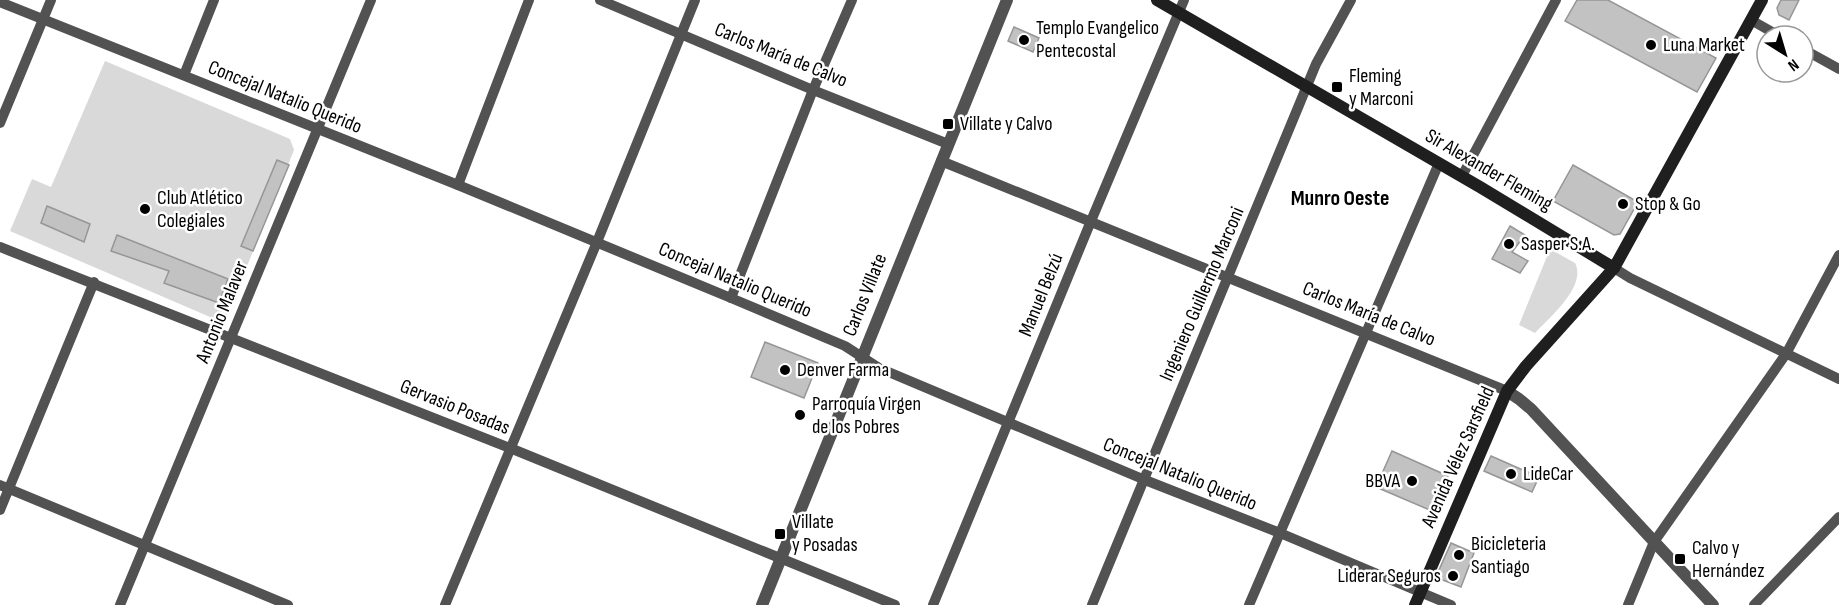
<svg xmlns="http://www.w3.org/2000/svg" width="1839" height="605" viewBox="0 0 1839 605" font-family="'Sofia Sans Condensed',sans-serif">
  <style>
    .green { fill: #d9d9d9 }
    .building { fill: #c2c2c2; stroke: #969696; stroke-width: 1.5 }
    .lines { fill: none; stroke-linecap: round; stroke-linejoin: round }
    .minor { stroke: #525252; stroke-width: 10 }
    .tertiary { stroke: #525252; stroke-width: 12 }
    .secondary { stroke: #1f1f1f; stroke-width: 12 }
    .poi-dot { fill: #000; stroke: #fff; stroke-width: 2 }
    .labels { text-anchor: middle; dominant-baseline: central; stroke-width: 5; stroke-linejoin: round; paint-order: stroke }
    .poi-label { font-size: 20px; fill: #000; stroke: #fff; text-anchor: start }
    .street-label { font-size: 20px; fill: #000; stroke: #fff }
    .quarter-label { font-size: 22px; font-weight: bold; fill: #000; stroke: #fff }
  </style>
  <rect width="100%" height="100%" fill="#fff"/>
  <g class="green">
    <polygon points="105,61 290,139 294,150 224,323 10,231 32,179 51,187"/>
    <path d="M1550,249L1575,263C1587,286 1550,317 1535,333L1519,325Z"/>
  </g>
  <g class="building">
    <polygon points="1577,0 1608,0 1716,58 1697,92 1565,21"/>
    <polygon points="1781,0 1799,0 1789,20 1779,15 1777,8"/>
    <polygon points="1014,27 1039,38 1033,52 1008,41"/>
    <polygon points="277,160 289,165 253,251 241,246"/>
    <polygon points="1573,165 1638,202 1620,234 1614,235 1553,201"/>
    <polygon points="47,206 90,224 84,242 41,223"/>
    <polygon points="1510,226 1525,235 1512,252 1528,261 1520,273 1492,259"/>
    <polygon points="117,235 228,279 219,303 164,283 169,271 111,251"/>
    <polygon points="765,342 818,363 804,398 751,377"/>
    <polygon points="1392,451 1448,476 1432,511 1376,487"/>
    <polygon points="1491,456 1539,477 1532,492 1484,471"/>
    <polygon points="1451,543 1474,553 1461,587 1443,580 1439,575 1439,570"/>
  </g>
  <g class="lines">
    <g class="minor">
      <polyline points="600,0 813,90 948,144"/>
      <polyline points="0,2 458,185 731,298 845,346 879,368 1145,480 1280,533 1451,605"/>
      <polyline points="1751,20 1779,36"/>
      <polyline points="1803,49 1839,69"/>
      <polyline points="184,75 214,0"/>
      <polyline points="0,123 51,0"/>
      <polyline points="941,161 1507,391"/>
      <polyline points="1462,176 1556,0"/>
      <polyline points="458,185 529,0"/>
      <polyline points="0,247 510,448 895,605"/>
      <polyline points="1614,268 1630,278 1839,379"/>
      <polyline points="731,298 813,90 852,0"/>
      <polyline points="0,485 288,605"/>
      <polyline points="0,510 94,282"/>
      <polyline points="120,605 371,0"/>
      <polyline points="445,605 597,242 695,0"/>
      <polyline points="933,605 1091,221 1184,0"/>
      <polyline points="1092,605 1316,64 1351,0"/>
      <polyline points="1249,605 1439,163"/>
      <polyline points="1628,605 1654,542 1786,354 1839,255"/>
      <polyline points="1754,605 1839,517"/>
    </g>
    <g class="tertiary">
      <polyline points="1507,391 1519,399 1531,409 1713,605"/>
      <polyline points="762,605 1007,0"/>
    </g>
    <g class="secondary">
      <polyline points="1157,0 1480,187 1614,268"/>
      <polyline points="1415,605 1507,391 1526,366 1614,268 1762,0"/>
    </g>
  </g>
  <g class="poi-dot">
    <circle cx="1024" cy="40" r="6"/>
    <circle cx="1651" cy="45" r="6"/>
    <rect x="1331" y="81" width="12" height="12" rx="3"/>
    <rect x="942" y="118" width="12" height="12" rx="3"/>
    <circle cx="1623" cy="204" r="6"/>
    <circle cx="145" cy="209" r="6"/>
    <circle cx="1509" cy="244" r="6"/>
    <circle cx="785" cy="370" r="6"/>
    <circle cx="800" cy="415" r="6"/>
    <circle cx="1511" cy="474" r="6"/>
    <circle cx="1412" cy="481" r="6"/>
    <rect x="774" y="528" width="12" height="12" rx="3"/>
    <circle cx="1459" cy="555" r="6"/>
    <rect x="1674" y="553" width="12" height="12" rx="3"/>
    <circle cx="1453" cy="576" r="6"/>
  </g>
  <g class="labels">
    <g class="poi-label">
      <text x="1036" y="28">Templo Evangelico<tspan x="1036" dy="23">Pentecostal</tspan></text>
      <text x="1663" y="45">Luna Market</text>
      <text x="1349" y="76">Fleming<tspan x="1349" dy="23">y Marconi</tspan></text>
      <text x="960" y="124">Villate y Calvo</text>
      <text x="157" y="198">Club Atlético<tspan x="157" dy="23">Colegiales</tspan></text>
      <text x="1635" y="204">Stop &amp; Go</text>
      <text x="1521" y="244">Sasper S.A.</text>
      <text x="797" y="370">Denver Farma</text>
      <text x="812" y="404">Parroquía Virgen<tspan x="812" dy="23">de los Pobres</tspan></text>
      <text x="1523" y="474">LideCar</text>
      <text x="1400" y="481" text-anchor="end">BBVA</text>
      <text x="792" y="522">Villate<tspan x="792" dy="23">y Posadas</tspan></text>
      <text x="1471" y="544">Bicicleteria<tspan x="1471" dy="23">Santiago</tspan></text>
      <text x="1692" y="548">Calvo y<tspan x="1692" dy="23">Hernández</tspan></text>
      <text x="1441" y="576" text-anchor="end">Liderar Seguros</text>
    </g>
    <g class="street-label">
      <text transform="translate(781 55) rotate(22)">Carlos María de Calvo</text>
      <text transform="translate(285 97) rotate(22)">Concejal Natalio Querido</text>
      <text transform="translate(1489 170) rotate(30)">Sir Alexander Fleming</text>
      <text transform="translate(735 280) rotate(23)">Concejal Natalio Querido</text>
      <text transform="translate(1202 294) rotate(-67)">Ingeniero Guillermo Marconi</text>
      <text transform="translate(865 295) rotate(-68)">Carlos Villate</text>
      <text transform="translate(1041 295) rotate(-68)">Manuel Belzú</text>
      <text transform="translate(222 312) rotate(-68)">Antonio Malaver</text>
      <text transform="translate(1369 314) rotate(22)">Carlos María de Calvo</text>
      <text transform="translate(455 407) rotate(22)">Gervasio Posadas</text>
      <text transform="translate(1458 457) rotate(-66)">Avenida Vélez Sarsfield</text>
      <text transform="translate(1180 474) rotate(22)">Concejal Natalio Querido</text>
    </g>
    <g class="quarter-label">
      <text x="1340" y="198">Munro Oeste</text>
    </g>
  </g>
  <g transform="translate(1785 54) rotate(143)"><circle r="28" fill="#ffffff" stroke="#999999" stroke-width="1.5"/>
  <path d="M0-4.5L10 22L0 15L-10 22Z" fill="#000000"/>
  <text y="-9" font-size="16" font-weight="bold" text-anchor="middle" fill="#000000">N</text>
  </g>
</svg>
